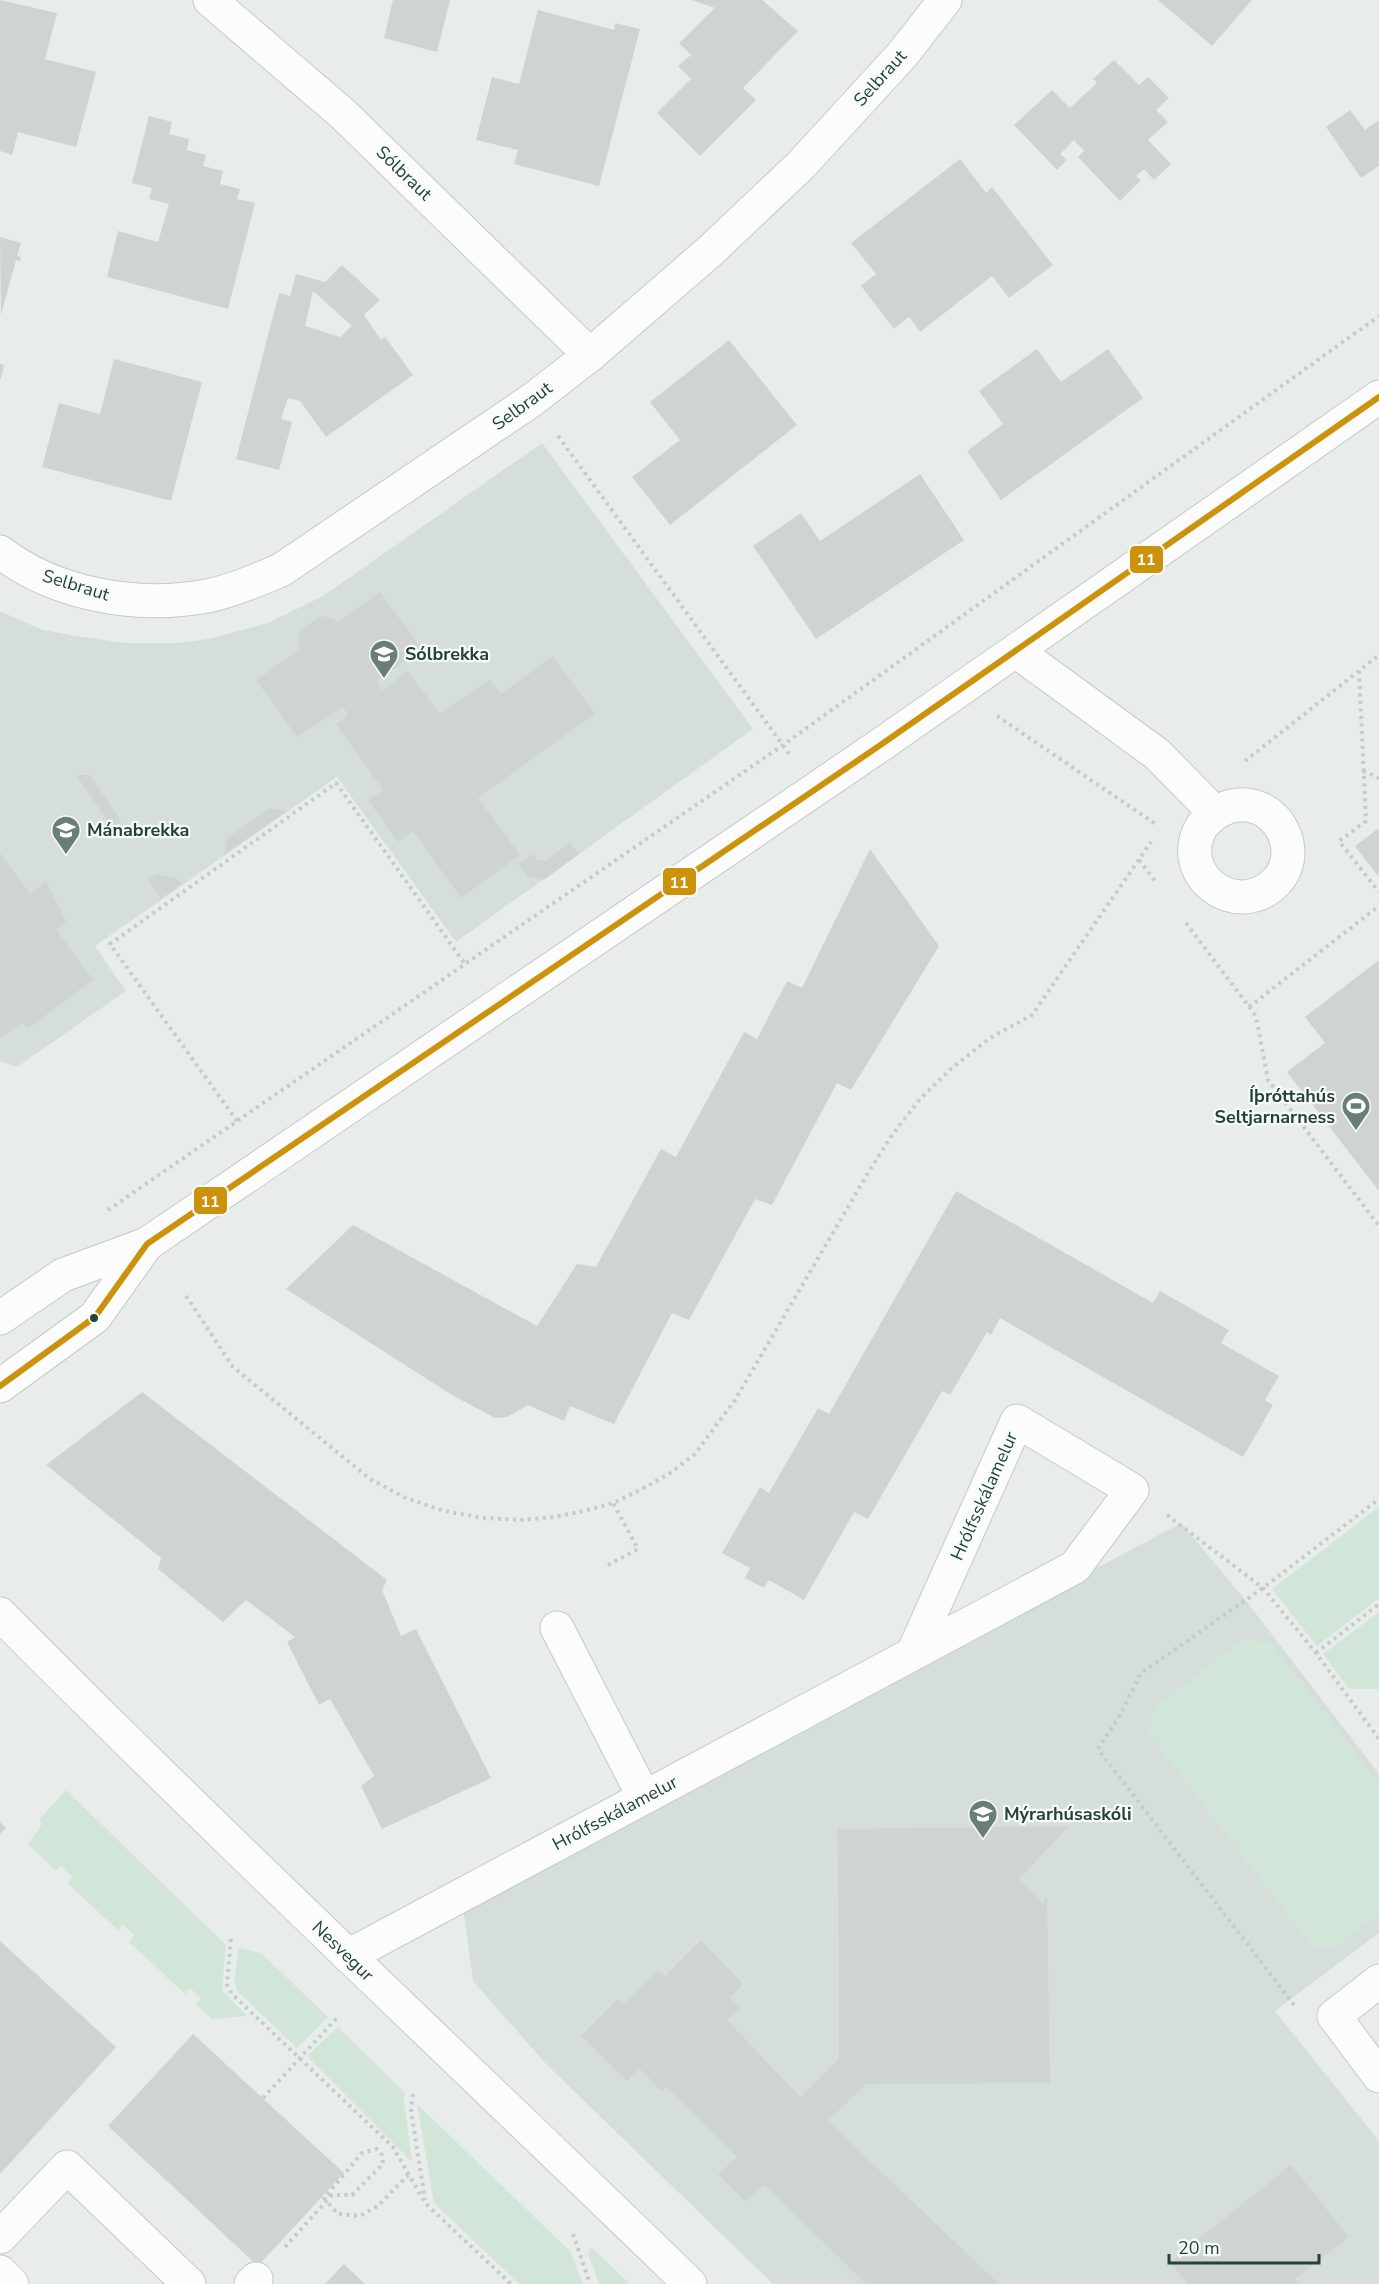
<svg xmlns="http://www.w3.org/2000/svg" width="1379" height="2284" viewBox="0 0 1379 2284" font-family="'Nunito Sans',sans-serif">
  <style>
    .built { fill: #d6dedb }
    .green { fill: #d1e6d8 }
    .building { fill: #cfd4d2; fill-rule: evenodd }
    .lines { fill: none; stroke-linecap: round; stroke-linejoin: round }
    .minor-casing { stroke: #c5cac8; stroke-width: 35 }
    .path { stroke: #c3ccca; stroke-width: 4; stroke-dasharray: 3 4.5; stroke-linecap: butt }
    .minor { stroke: #fcfcfc; stroke-width: 33 }
    .bus-1-casing { stroke: #f7fbf9; stroke-width: 10 }
    .bus-1 { stroke: #cd920c; stroke-width: 6 }
    .bus-dot { fill: #24423a; stroke: #f7fbf9; stroke-width: 2 }
    .labels { text-anchor: middle; dominant-baseline: central; stroke-width: 4.5; stroke-linejoin: round; paint-order: stroke }
    .street-label { font-size: 18px; fill: #24423a; stroke: #f7fbf9 }
    .poi-label { font-size: 18px; font-weight: bold; fill: #24423a; stroke: #f7fbf9; text-anchor: start }
    .line-badge { stroke: #f7fbf9; stroke-width: 2 }
    .badge-label { font-size: 16px; text-anchor: middle; font-weight: bold; fill: #fff }
  </style>
  <rect width="100%" height="100%" fill="#e8edeb"/>
  <g class="built">
    <polygon points="542,443 753,729 456,942 337,777 95,946 126,991 17,1067 0,1061 0,611 40,629 75,636 126,643 177,643 208,639 268,623 323,596"/>
    <polygon points="1181,1523 1247,1602 1379,1774 1379,1933 1275,2011 1379,2141 1379,2284 773,2284 546,2064 473,1981 463,1907"/>
  </g>
  <g class="green">
    <polygon points="1379,1507 1379,1598 1317,1646 1272,1589"/>
    <polygon points="1379,1612 1379,1689 1349,1689 1323,1654"/>
    <polygon points="1243,1640 1271,1643 1379,1784 1379,1913 1336,1946 1312,1946 1150,1735 1154,1708"/>
    <polygon points="66,1790 226,1945 222,1990 247,2016 212,2019 196,2004 201,1998 190,1988 185,1994 129,1942 134,1935 123,1925 118,1930 67,1883 72,1877 61,1866 56,1871 28,1844 41,1826 40,1819"/>
    <polygon points="239,1948 261,1953 328,2017 297,2048 237,1991 234,1981"/>
    <polygon points="338,2027 405,2093 404,2100 412,2162 307,2056"/>
    <polygon points="417,2104 571,2252 583,2284 519,2284 434,2203"/>
    <polygon points="591,2247 630,2284 599,2284 588,2253"/>
  </g>
  <g class="building">
    <polygon points="0,0 57,13 45,59 96,72 76,147 18,132 12,155 0,151"/>
    <polygon points="393,0 450,0 437,52 384,38"/>
    <polygon points="691,0 762,0 798,31 743,88 756,100 700,156 657,113 691,79 678,66 691,55 679,43 715,8"/>
    <polygon points="1158,0 1252,0 1212,46"/>
    <polygon points="538,10 614,30 615,23 640,29 599,186 514,164 518,150 476,140 492,77 519,84"/>
    <polygon points="1114,60 1139,85 1148,77 1169,98 1156,110 1168,122 1148,140 1171,164 1154,180 1144,169 1136,176 1141,180 1120,201 1078,157 1084,151 1074,140 1060,154 1067,160 1057,170 1014,125 1052,90 1070,108 1097,83 1093,79"/>
    <polygon points="1350,110 1365,130 1379,120 1379,166 1361,178 1326,127"/>
    <polygon points="149,116 172,122 169,134 189,139 187,150 206,155 203,166 223,171 220,184 240,189 237,199 255,203 228,309 107,277 118,231 158,242 169,204 149,199 152,188 132,183"/>
    <polygon points="960,159 986,193 992,187 1053,265 1009,298 992,276 920,332 909,317 894,329 861,286 876,274 851,243"/>
    <polygon points="0,237 21,243 17,256 21,257 20,261 16,260 1,315"/>
    <path d="M342,265L380,300L364,315L381,340L385,337L413,375L326,437L300,401L288,398L281,419L292,422L279,470L236,459L279,293L290,296L296,274L325,282ZM313,291L352,326L340,337L305,326Z"/>
    <polygon points="729,340 797,425 670,525 632,477 680,440 650,402"/>
    <polygon points="1037,349 1061,382 1108,349 1143,398 1001,500 967,451 1003,424 979,391"/>
    <polygon points="114,359 202,382 171,501 42,467 59,403 100,414"/>
    <polygon points="0,364 4,365 1,379 0,379"/>
    <polygon points="920,474 964,540 816,639 753,546 801,513 820,541"/>
    <polygon points="380,592 422,649 376,682 382,690 408,671 440,714 490,679 501,694 553,656 595,714 478,798 520,855 461,898 413,831 398,842 368,800 383,790 336,724 348,715 343,707 297,737 256,680 300,649 298,643 299,632 320,616 333,618 337,623"/>
    <polygon points="76,775 90,775 121,821 116,833"/>
    <polygon points="270,808 287,811 224,855 227,838"/>
    <polygon points="1379,828 1379,877 1355,846"/>
    <polygon points="570,842 579,854 544,880 527,877 518,864 534,854 537,860 546,861"/>
    <polygon points="870,849 939,946 851,1090 837,1083 772,1205 755,1199 689,1320 672,1313 614,1424 570,1406 564,1421 528,1405 507,1417 495,1418 452,1395 286,1289 353,1225 537,1326 577,1264 596,1267 661,1149 676,1157 744,1032 757,1039 787,981 802,988"/>
    <polygon points="0,853 30,894 46,881 66,922 56,929 93,980 29,1028 22,1023 0,1038"/>
    <polygon points="157,874 178,879 182,884 161,899 148,879"/>
    <polygon points="1379,960 1379,1191 1287,1072 1325,1043 1305,1017"/>
    <polygon points="956,1191 1153,1303 1160,1291 1229,1330 1221,1343 1279,1376 1265,1400 1273,1405 1243,1457 1000,1318 991,1335 987,1332 950,1395 942,1391 868,1519 854,1512 804,1600 769,1580 764,1588 745,1578 750,1568 722,1553 760,1487 769,1493 818,1408 829,1414"/>
    <polygon points="142,1392 387,1580 382,1590 401,1636 416,1629 491,1778 382,1829 361,1786 374,1776 330,1699 319,1705 287,1642 295,1637 246,1600 223,1622 158,1569 161,1558 46,1465"/>
    <polygon points="0,1822 6,1828 0,1834"/>
    <polygon points="1069,1826 1019,1879 1042,1903 1047,1897 1050,2083 866,2084 828,2121 999,2284 866,2284 765,2185 745,2201 718,2175 737,2157 666,2087 661,2091 639,2068 627,2081 581,2036 618,1999 623,2005 658,1971 665,1976 701,1940 743,1984 730,1997 740,2008 727,2020 800,2097 839,2059 838,1829"/>
    <polygon points="0,1941 116,2047 0,2174"/>
    <polygon points="193,2034 344,2173 258,2266 108,2126"/>
    <polygon points="1291,2165 1349,2237 1295,2279 1299,2284 1188,2284 1170,2262"/>
    <polygon points="344,2264 365,2284 325,2284"/>
  </g>
  <g class="lines">
    <g class="minor-casing">
      <g id="minor">
        <polyline points="210,0 343,114 590,355"/>
        <path d="M0,552C56,595 138,609 207,596C232,591 257,580 281,570L532,400L590,355L709,252L800,166L902,55L945,0"/>
        <path d="M1016,651L1157,754L1215,813C1211,817 1205,822 1202,826C1173,874 1237,923 1277,881C1284,873 1288,862 1288,852C1287,823 1262,799 1232,806C1226,807 1220,811 1215,813"/>
        <polyline points="0,1318 63,1275 147,1244 879,746 1379,397"/>
        <polyline points="0,1386 95,1317 147,1244"/>
        <path d="M0,1614C226,1842 460,2061 690,2284"/>
        <polyline points="557,1628 644,1797"/>
        <polyline points="348,1956 1075,1567 1132,1490 1017,1421 913,1653"/>
        <polyline points="1379,1981 1334,2016 1379,2076"/>
        <polyline points="0,2237 67,2167 189,2284"/>
        <polyline points="0,2272 12,2284"/>
        <polyline points="251,2284 256,2279"/>
      </g>
    </g>
    <g class="path">
      <polyline points="558,436 790,755"/>
      <polyline points="1359,671 1366,821 1339,841 1379,892"/>
      <polyline points="997,716 1157,825"/>
      <polyline points="1245,761 1379,655"/>
      <polyline points="1363,771 1379,778"/>
      <polyline points="1139,860 1155,881"/>
      <polyline points="1186,923 1256,1016 1268,1080 1379,1226"/>
      <polyline points="1249,1007 1379,906"/>
      <polyline points="237,1121 110,944 336,783 465,964"/>
      <polyline points="108,1210 783,745 1379,316"/>
      <polyline points="186,1296 233,1367 370,1479 406,1498 444,1511 483,1518 523,1520 554,1517 584,1511 613,1503 642,1489 670,1473 695,1454 735,1400 868,1173 892,1135 920,1099 952,1068 990,1038 1032,1015 1151,842"/>
      <polyline points="1167,1515 1263,1588 1316,1653 1379,1739"/>
      <polyline points="608,1565 638,1549 613,1503"/>
      <polyline points="1316,1653 1379,1604"/>
      <polyline points="231,1939 227,1985 232,1994 393,2147 425,2203 511,2284"/>
      <polyline points="1294,2005 1098,1749 1120,1715 1141,1673 1263,1588 1379,1499"/>
      <polyline points="413,2094 411,2110 425,2200"/>
      <polyline points="263,2098 337,2018"/>
      <polyline points="573,2234 590,2284"/>
      <polyline points="285,2247 332,2195 352,2195 383,2164 382,2155 377,2149 362,2153 324,2198 338,2214 360,2216 378,2206 408,2175"/>
    </g>
    <use href="#minor" class="minor"/>
    <g class="bus-1-casing">
      <polyline id="bus-1" points="0,1386 95,1317 147,1244 879,746 1379,397"/>
    </g>
    <use href="#bus-1" class="bus-1"/>
  </g>
  <defs>
    <g id="school-pin" transform="scale(1.5)"><path d="M0 17L-7.5 6A9.5 9.5 0 1 1 7.5 6Z" fill="#697e78" stroke="#f7fbf9"/><path d="M0-5L7-2L0 1L-7-2ZM-4 1L0 2.5L4 1V4Q0 6-4 4Z" fill="#fff"/></g>
    <g id="stadium-pin" transform="scale(1.5)"><path d="M0 17L-7.5 6A9.5 9.5 0 1 1 7.5 6Z" fill="#697e78" stroke="#f7fbf9"/><path d="M0-5a6.5 5 0 1 0 0 10a6.5 5 0 1 0 0-10ZM-3.5-1.8h7v3.6h-7Z" fill="#fff"/></g>
  </defs>
  <g fill-rule="evenodd">
    <use href="#school-pin" x="384" y="654"/>
    <use href="#school-pin" x="66" y="830"/>
    <use href="#stadium-pin" x="1356" y="1106"/>
    <use href="#school-pin" x="983" y="1814"/>
  </g>
  <circle class="bus-dot" cx="94" cy="1318" r="5"/>
  <g class="labels">
    <g class="street-label">
      <text transform="translate(880 78) rotate(-48)">Selbraut</text>
      <text transform="translate(404 173) rotate(44)">Sólbraut</text>
      <text transform="translate(522 406) rotate(-36)">Selbraut</text>
      <text transform="translate(76 585) rotate(17)">Selbraut</text>
      <text transform="translate(984 1496) rotate(-66)">Hrólfsskálamelur</text>
      <text transform="translate(615 1813) rotate(-28)">Hrólfsskálamelur</text>
      <text transform="translate(343 1951) rotate(44)">Nesvegur</text>
    </g>
    <g class="poi-label">
      <text x="405" y="654">Sólbrekka</text>
      <text x="87" y="830">Mánabrekka</text>
      <text x="1335" y="1096" text-anchor="end">Íþróttahús<tspan x="1335" dy="21">Seltjarnarness</tspan></text>
      <text x="1004" y="1814">Mýrarhúsaskóli</text>
    </g>
  </g>
  <g class="line-badge">
    <rect x="1129" y="545" width="35" height="29" rx="6" fill="#cd920c"/>
    <rect x="662" y="867" width="35" height="29" rx="6" fill="#cd920c"/>
    <rect x="193" y="1186" width="35" height="29" rx="6" fill="#cd920c"/>
  </g>
  <g class="badge-label">
    <text x="1146" y="565">11</text>
    <text x="679" y="888">11</text>
    <text x="210" y="1207">11</text>
  </g>
  <path d="M1169 2254v9h150v-9" fill="none" stroke="#24423a" stroke-width="3"/>
  <text x="1178" y="2254" font-size="18" fill="#24423a" stroke="#f7fbf9" stroke-width="4.5" paint-order="stroke">20 m</text>
</svg>
